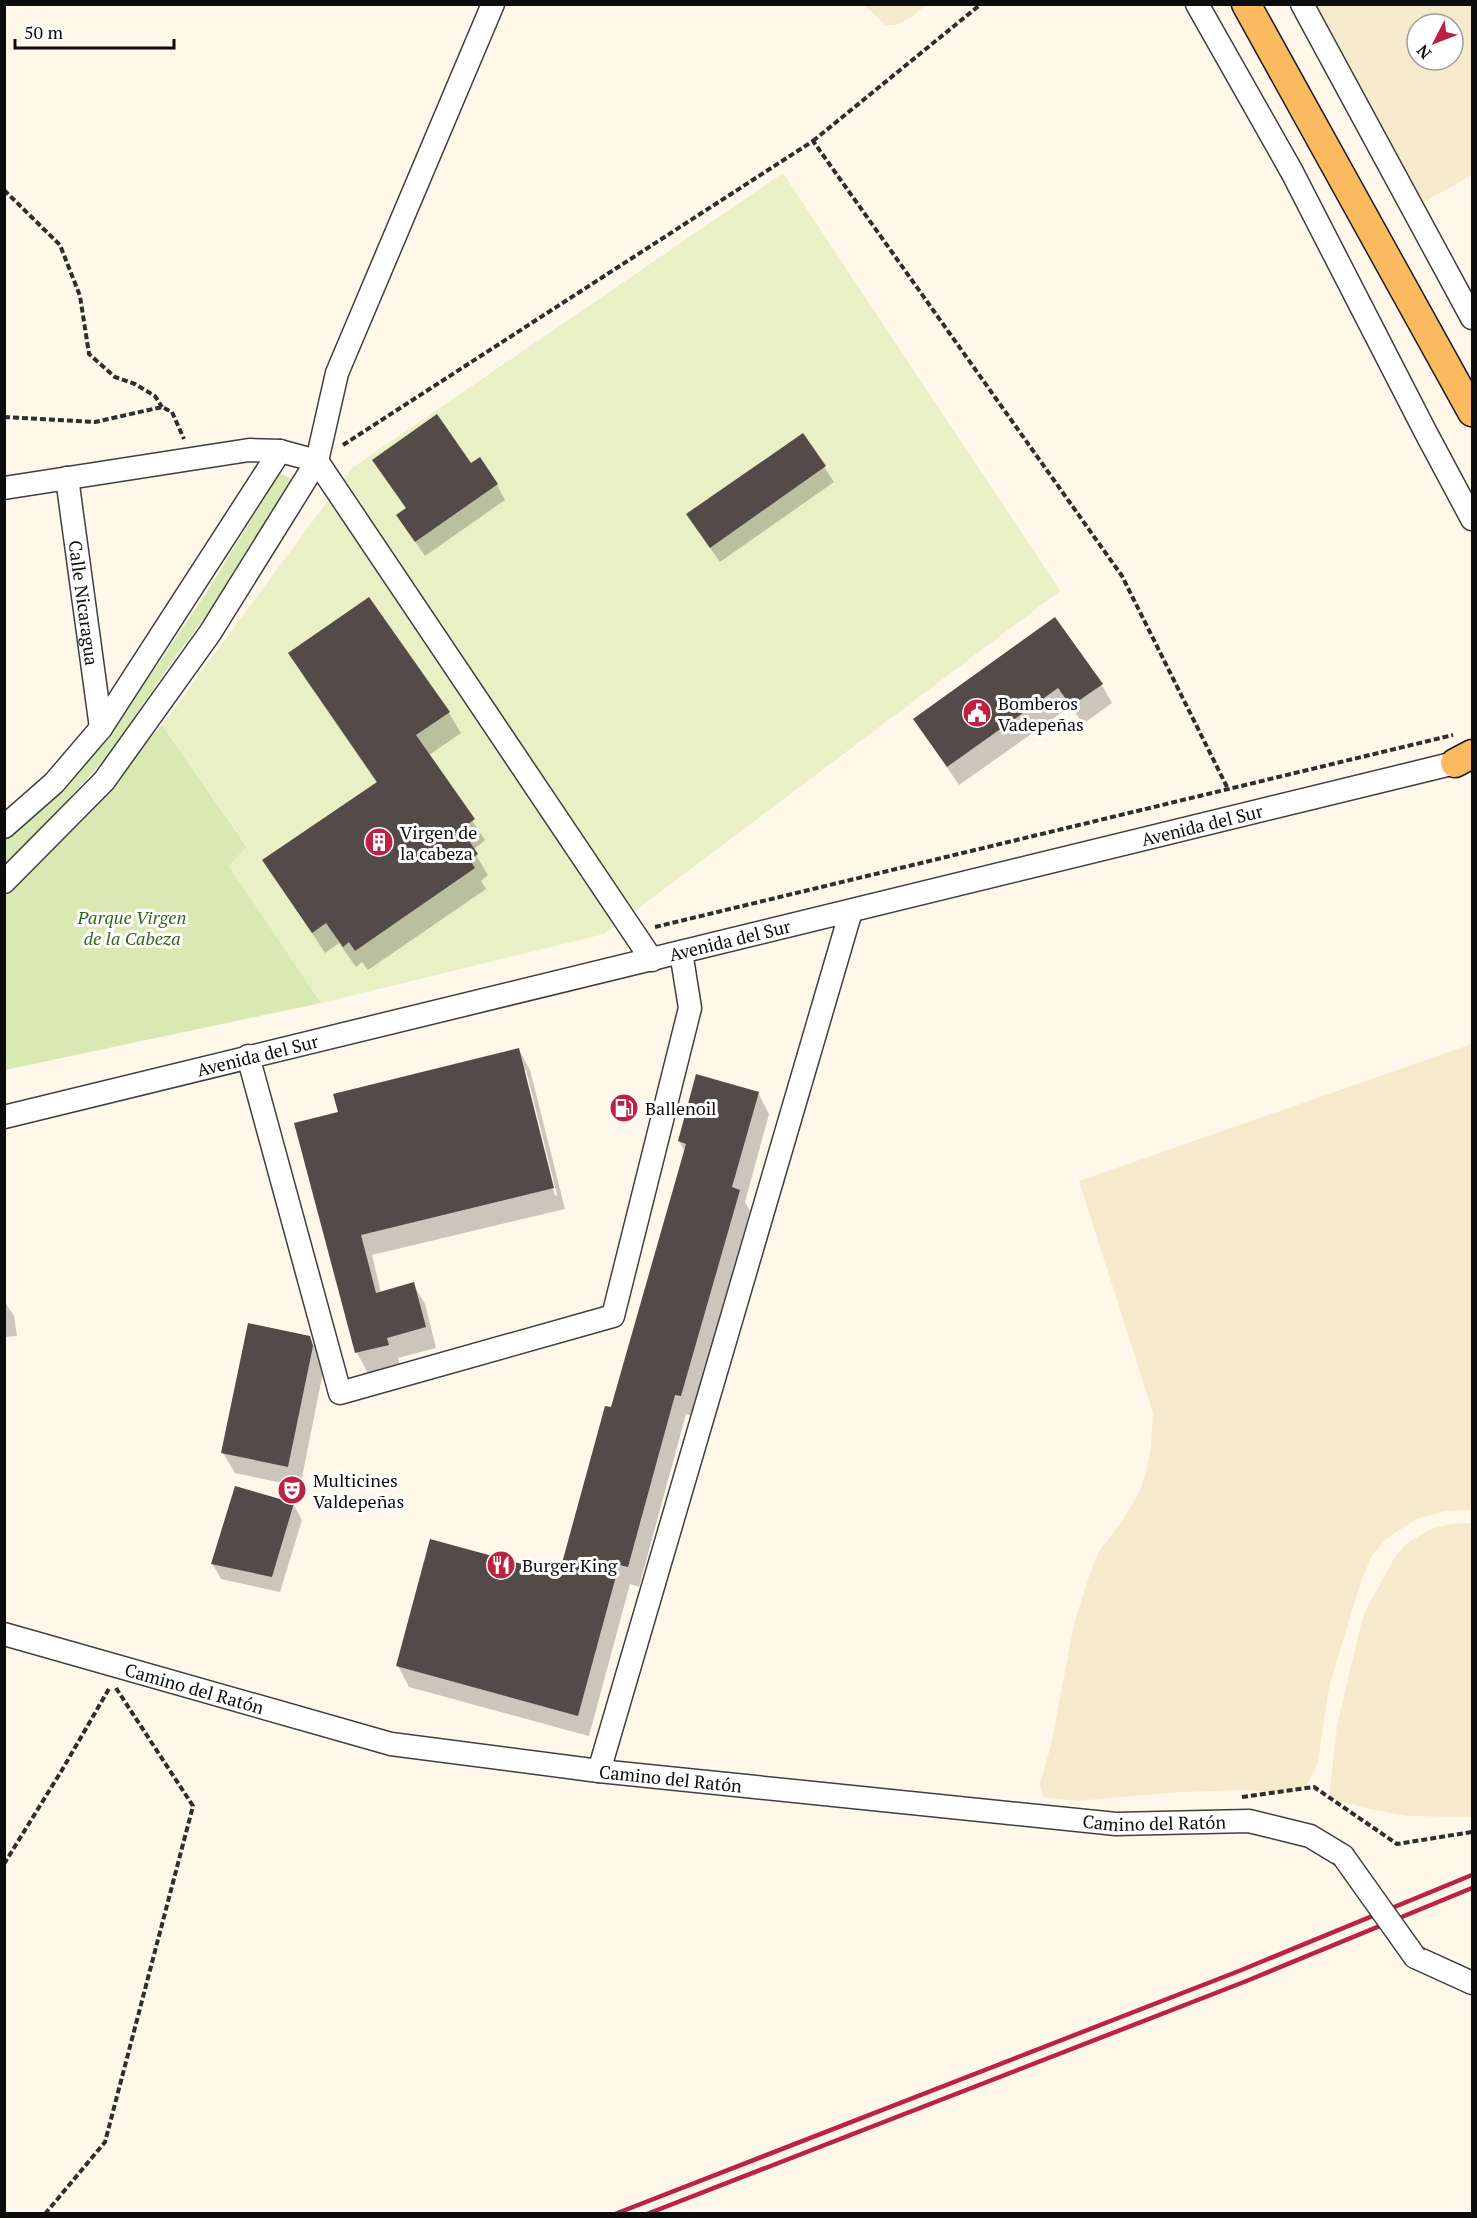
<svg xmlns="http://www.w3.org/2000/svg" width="1477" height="2218" viewBox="0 0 1477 2218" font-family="'PT Serif',serif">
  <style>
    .farmland { fill: #f5eacb; fill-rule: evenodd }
    .green { fill: #d9e9b4 }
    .pitch { fill: #e9f0c6 }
    .shadow { fill: #0003; fill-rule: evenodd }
    .building { fill: #544b48 }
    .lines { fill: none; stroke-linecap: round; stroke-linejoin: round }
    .minor-casing { stroke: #3f3f3f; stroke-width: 25 }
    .major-casing { stroke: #1d1d1d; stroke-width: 31 }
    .path { stroke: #2e2e2e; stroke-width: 4; stroke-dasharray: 6 3; stroke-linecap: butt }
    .minor { stroke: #fff; stroke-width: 22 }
    .major { stroke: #fbba5f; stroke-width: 28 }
    .rail { stroke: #bd2245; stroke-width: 4.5 }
    .minor-bridge-casing { stroke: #3f3f3f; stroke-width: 25; stroke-linecap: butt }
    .minor-bridge { stroke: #fff; stroke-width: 22 }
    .labels { text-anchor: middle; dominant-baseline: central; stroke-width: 6; stroke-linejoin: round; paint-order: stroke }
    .street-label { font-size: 18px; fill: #0c0c0c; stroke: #fff }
    .poi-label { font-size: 18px; fill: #0c0c0c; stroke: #fff; text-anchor: start }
    .park-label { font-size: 18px; font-style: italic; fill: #37641c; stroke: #fff }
  </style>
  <rect width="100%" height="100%" fill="#fff7ea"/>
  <g class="farmland">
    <polygon points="864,5 926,5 910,18 896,25 886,25"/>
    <path d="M1309,5H1472V175L1419,205ZM1417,24H1453V60H1417Z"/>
    <polygon points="1472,1044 1472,1510 1445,1511 1416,1519 1386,1539 1372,1555 1360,1584 1329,1687 1318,1761 1314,1772 1305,1788 1297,1792 1286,1793 1246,1790 1179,1792 1077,1801 1043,1797 1040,1784 1051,1745 1074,1624 1090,1573 1100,1550 1120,1524 1139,1493 1146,1473 1151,1446 1153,1413 1079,1181"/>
    <polygon points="1472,1523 1472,1817 1408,1816 1370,1809 1329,1798 1337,1725 1362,1620 1367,1608 1395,1557 1406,1544 1431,1529 1452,1524"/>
  </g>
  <g class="green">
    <polygon points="280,473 294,481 220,597 178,653 106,758 48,821 5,863 5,842 86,759 159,663 208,590"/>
    <polygon points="162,725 247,847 229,866 321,1003 5,1070 4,898"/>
  </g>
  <polygon class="pitch" points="783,173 1060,591 604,934 321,1003 229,866 247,846 162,725 352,468"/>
  <g class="shadow">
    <polygon points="803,435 834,482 720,562 697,529"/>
    <polygon points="374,461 471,465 497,485 505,500 425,556 398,516 407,510"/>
    <polygon points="1055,619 1101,684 1112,703 1083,724 1071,706 959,785 915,720"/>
    <polygon points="290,653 449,713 461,733 429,755 485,840 473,850 488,875 481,881 486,889 368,970 362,962 356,967 339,943 325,953 264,860 377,783 302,674"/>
    <path d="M519,1050L530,1070L565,1209L372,1255L381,1293L413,1284L425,1304L436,1348L398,1358L400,1366L368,1373L357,1353L340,1113ZM523,1070H526L557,1195L555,1196Z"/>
    <polygon points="758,1093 769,1114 745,1202 750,1211 692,1416 686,1414 639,1587 630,1584 589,1736 409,1687 398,1666 560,1576 612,1409 685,1152 679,1141"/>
    <polygon points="4,1301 14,1316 17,1336 4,1337"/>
    <polygon points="309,1337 322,1358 324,1367 300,1487 235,1473 223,1453"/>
    <polygon points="293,1504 302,1520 280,1592 221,1579 212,1563"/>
  </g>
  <g class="building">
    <polygon points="437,414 471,463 480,457 498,484 415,542 396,515 406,508 372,460"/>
    <polygon points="803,433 826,466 710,548 686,514"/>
    <polygon points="369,597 450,712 416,735 475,819 461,829 478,854 470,860 475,868 355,951 349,942 343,947 326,923 312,933 262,860 377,782 288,653"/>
    <polygon points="1055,617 1103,684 1071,706 1058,688 947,767 913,719"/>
    <polygon points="519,1048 554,1188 361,1235 376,1293 414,1282 426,1327 387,1338 389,1345 355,1353 294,1123 338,1112 333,1094"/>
    <polygon points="696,1074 759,1092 732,1187 740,1190 681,1396 675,1395 628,1567 619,1565 578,1716 396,1666 430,1539 559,1574 605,1406 611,1407 686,1144 678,1141"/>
    <polygon points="248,1323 310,1336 313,1346 288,1467 221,1453"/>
    <polygon points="235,1486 294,1503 272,1577 211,1564"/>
  </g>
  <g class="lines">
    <g class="minor-casing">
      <g id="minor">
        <polyline points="1197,4 1292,172 1425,431 1472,519"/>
        <polyline points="1302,4 1472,318"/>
        <path id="s1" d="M67,478L101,728"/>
        <polyline points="4,488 249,450 280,451"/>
        <polyline points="4,827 54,783 101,728 280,451 317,461 652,960"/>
        <polyline points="4,882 104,781 210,633 317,461 337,373 493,4"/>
        <polyline points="248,1056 340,1393 613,1316 690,1008 681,952"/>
        <path id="s2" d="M4,1117L1455,763"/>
        <path id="s3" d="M4,1634L391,1744L599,1771L1116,1824L1249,1821L1310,1836L1343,1856"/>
        <polyline points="599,1771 851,911"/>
        <polyline points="1415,1957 1472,1983"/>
      </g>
    </g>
    <g class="major-casing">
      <g id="major">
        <polyline points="1246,4 1472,412"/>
        <polyline points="1455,763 1472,754"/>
      </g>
    </g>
    <g class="path">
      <polyline points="813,141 981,4"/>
      <polyline points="4,190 60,245 80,296 89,354 115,377 135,384 155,396 162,407"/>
      <polyline points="4,417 95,422 162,407 172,412 184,439"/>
      <polyline points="343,445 813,141 1122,576 1228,789"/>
      <polyline points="655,927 1453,735"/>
      <polyline points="1242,1797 1314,1787 1397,1844 1472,1832"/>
      <polyline points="4,1864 62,1770 110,1687"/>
      <polyline points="45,2214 105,2142 193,1806 116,1688"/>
    </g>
    <use href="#minor" class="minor"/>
    <use href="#major" class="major"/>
    <g class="rail">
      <polyline points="615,2214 1239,1971 1472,1875"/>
      <polyline points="647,2214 1244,1982 1472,1888"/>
    </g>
    <g class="minor-bridge-casing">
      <polyline id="minor-bridge" points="1343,1856 1415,1957"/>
    </g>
    <use href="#minor-bridge" class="minor-bridge"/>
  </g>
  <defs>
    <g id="civic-disc" transform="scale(1.5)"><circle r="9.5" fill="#bd2245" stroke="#fff"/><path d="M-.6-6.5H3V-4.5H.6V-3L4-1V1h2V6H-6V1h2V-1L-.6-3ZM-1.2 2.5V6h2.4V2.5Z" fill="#fff"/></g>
    <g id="building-disc" transform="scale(1.5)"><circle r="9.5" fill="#bd2245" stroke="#fff"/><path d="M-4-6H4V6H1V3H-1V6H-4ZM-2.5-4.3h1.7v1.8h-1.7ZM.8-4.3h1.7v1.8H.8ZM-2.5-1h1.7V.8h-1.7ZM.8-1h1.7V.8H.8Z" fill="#fff"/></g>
    <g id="fuel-disc" transform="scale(1.5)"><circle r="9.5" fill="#bd2245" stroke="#fff"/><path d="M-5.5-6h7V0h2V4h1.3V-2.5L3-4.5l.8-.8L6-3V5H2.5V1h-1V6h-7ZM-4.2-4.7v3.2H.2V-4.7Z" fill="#fff"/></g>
    <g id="theatre-disc" transform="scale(1.5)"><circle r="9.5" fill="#bd2245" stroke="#fff"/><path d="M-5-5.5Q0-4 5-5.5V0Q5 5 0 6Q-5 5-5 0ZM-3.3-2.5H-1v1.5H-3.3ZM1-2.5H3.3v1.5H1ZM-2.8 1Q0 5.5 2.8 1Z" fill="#fff"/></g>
    <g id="restaurant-disc" transform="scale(1.5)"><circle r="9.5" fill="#bd2245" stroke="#fff"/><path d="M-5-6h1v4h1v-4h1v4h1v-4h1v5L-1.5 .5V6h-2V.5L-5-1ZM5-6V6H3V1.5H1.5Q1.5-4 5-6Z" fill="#fff"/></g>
  </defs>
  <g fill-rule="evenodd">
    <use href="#civic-disc" x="977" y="713"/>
    <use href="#building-disc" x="379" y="842"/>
    <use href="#fuel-disc" x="624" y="1108"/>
    <use href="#theatre-disc" x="292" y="1490"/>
    <use href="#restaurant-disc" x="501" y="1565"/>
  </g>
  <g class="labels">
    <g class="street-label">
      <text stroke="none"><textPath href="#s1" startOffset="126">Calle Nicaragua</textPath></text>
      <text stroke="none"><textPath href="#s2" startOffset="1233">Avenida del Sur</textPath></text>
      <text stroke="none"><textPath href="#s2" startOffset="747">Avenida del Sur</textPath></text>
      <text stroke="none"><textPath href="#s2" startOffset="261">Avenida del Sur</textPath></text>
      <text stroke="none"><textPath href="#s3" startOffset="198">Camino del Ratón</textPath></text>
      <text stroke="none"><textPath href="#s3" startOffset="684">Camino del Ratón</textPath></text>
      <text stroke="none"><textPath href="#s3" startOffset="1170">Camino del Ratón</textPath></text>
    </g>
    <g class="poi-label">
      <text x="998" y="703">Bomberos<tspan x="998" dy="21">Vadepeñas</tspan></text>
      <text x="400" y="832">Virgen de<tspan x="400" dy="21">la cabeza</tspan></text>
      <text x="645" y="1108">Ballenoil</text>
      <text x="313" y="1480">Multicines<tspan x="313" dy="21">Valdepeñas</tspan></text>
      <text x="522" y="1565">Burger King</text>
    </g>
    <g class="park-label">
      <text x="132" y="917">Parque Virgen<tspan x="132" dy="21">de la Cabeza</tspan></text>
    </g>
  </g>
  <rect width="1477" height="2218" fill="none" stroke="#0c0c0c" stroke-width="12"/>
  <g transform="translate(1435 42) rotate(228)"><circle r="28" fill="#ffffff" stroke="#9e9e9e" stroke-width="1.5"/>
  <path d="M0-4.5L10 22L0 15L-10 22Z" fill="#bd2245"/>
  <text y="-9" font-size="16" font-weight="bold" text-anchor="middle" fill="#0c0c0c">N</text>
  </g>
  <path d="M15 39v9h159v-9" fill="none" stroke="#0c0c0c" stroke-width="3"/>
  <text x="24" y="39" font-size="18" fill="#0c0c0c" stroke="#ffffff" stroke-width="4.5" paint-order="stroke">50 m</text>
</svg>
